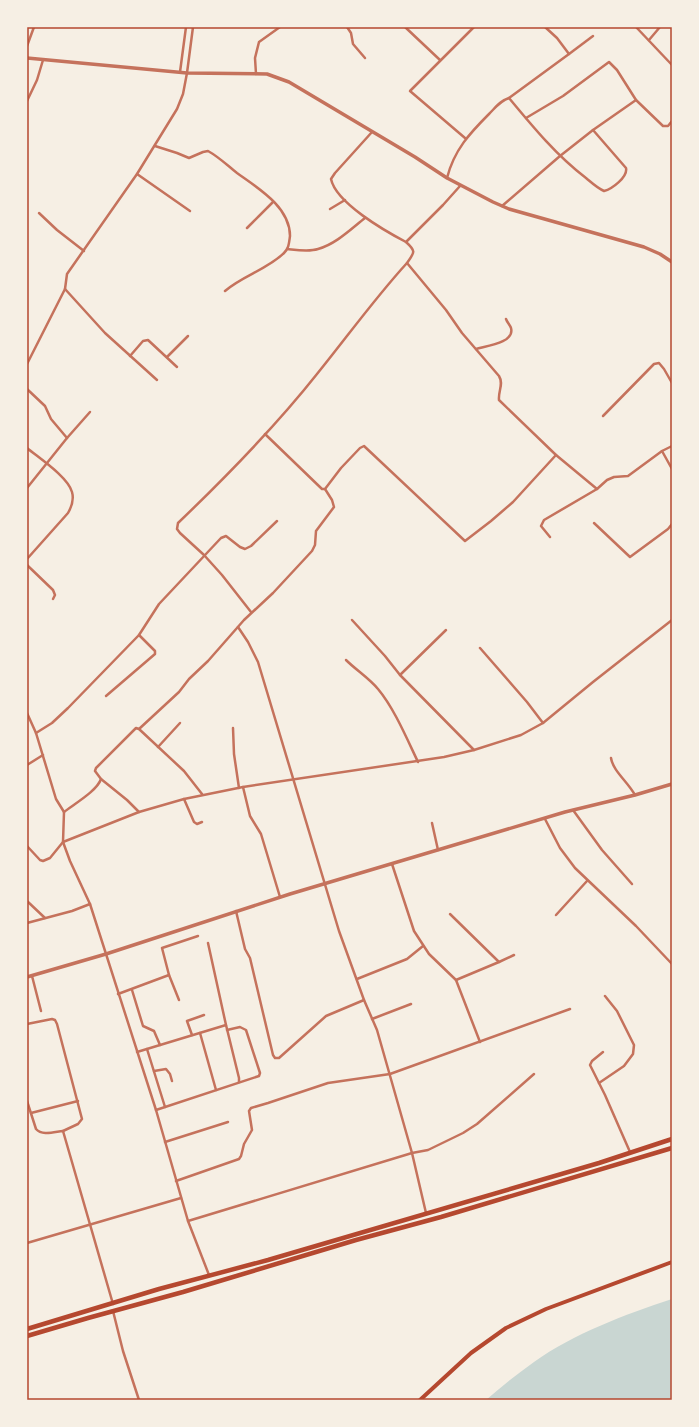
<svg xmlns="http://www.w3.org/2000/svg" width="699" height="1427" viewBox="0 0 699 1427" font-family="'Varela Round',sans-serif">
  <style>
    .water { fill: #c9d6d2 }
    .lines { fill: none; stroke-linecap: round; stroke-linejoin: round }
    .minor { stroke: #c5725c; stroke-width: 2.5 }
    .tertiary { stroke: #c5725c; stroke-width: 3.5 }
    .primary { stroke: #b5482f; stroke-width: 4 }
    .trunk { stroke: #b5482f; stroke-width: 4.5 }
    .neatline { fill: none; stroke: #b5482f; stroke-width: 1.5 }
  </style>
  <rect width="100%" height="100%" fill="#f6efe4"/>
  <path class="water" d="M672,1299V1400H486C501,1387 517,1374 534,1362C575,1333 624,1315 672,1299Z"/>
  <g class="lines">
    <g class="minor">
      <polyline points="347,27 351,33 353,44 365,58"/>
      <polyline points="405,27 440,60"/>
      <polyline points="636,27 672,65"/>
      <polyline points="649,40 660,27"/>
      <polyline points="27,46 34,27"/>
      <polyline points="569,54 593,36"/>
      <polyline points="180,72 186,27"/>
      <polyline points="256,74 255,58 259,42 280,27"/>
      <polyline points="509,98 569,54 557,38 545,27"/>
      <polyline points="27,101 37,80 43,60"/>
      <polyline points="526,118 563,96 609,62 617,70 636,100"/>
      <path d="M372,132L335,173L331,179C336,203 385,231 406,242L443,205L460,186"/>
      <polyline points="465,138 410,91 474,27"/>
      <path d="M155,146L177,153L189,158L203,152L208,151C219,157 228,166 237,173C258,188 290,207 290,236C289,243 289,248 284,253C268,269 242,276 225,291"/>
      <polyline points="137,174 190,211"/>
      <path d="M447,178C454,150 470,133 489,114C496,107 500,101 509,98C533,127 557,156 586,178C592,183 597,188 604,191C612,189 628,177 626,168L593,130"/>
      <polyline points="502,206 560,156 593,130 636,100 663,126 668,126 672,121"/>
      <polyline points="330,209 345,200"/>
      <polyline points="39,213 57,230 84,251"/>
      <polyline points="247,228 273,202"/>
      <path d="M406,242C416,251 415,252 407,263L446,310L462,333L499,376C504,384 498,391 499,400L556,455L597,489"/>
      <path d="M287,249C297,250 309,252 318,249C336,244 351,229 365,218"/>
      <polyline points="65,289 105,333 157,380"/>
      <path d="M476,349C486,346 515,343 511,328C510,325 507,322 506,319"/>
      <polyline points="130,356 143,341 148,340 177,367"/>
      <polyline points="167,357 188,336"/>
      <polyline points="27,364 65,289 67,274 137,174 177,109 183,94 187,73 193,27"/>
      <polyline points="27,389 45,406 51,419 67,438"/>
      <polyline points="603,416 654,364 659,363 664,369 672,383"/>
      <polyline points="265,434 322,489 325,489 341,468 360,448 364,446 465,541 491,521 513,502 556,455"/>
      <path d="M27,448C39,458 68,477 72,492C74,499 72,506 68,513L27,559"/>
      <polyline points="662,451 672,469"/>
      <polyline points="27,488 67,438 90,412"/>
      <polyline points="594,523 630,557 668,529 672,524"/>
      <polyline points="550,537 541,526 544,520 597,489 607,480 614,477 628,476 662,451 672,446"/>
      <polyline points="27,565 53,590 55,595 53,599"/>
      <path d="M251,612L222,575L204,555L180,533L177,529L178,523C227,476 275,427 317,374C347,337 375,298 407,263"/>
      <polyline points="352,620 385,656 400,675 474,750"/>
      <polyline points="238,627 248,642 258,662 339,931 364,1000 377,1030 412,1153 426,1213"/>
      <polyline points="480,648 527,702 543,723"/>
      <path d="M346,660C356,670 369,678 378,689C394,708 407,739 418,762"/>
      <polyline points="400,675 446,630"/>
      <polyline points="106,696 155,654 155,651 139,635"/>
      <polyline points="27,713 36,733 56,799 64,812 63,842 70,861 90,904 72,911 27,923"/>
      <polyline points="233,728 234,754 239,788"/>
      <polyline points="139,729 179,692 189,679 208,661 244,620 273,593 312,551 315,545 316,531 334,507 332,500 325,489"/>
      <polyline points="36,733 52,723 68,708 139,635 159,604 221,538 226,536 240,547 245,549 251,546 277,521"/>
      <polyline points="158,747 180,723"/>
      <path d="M611,758C613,771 628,782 635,795"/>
      <polyline points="27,765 43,755"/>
      <polyline points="101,779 127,800 139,812"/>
      <polyline points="243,787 250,816 261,834 280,897"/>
      <polyline points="184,799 194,822 197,824 202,822"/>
      <polyline points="573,810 602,850 632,884"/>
      <path d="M64,812C74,804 97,791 101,779L95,771L96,768L136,728L139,729L184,771L202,794"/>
      <polyline points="545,819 560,848 575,868 636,926 672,964"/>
      <polyline points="432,823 438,850"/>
      <polyline points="27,846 40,860 43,861 50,858 63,842 139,812 184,799 243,787 444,757 474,750 521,735 543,723 593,682 672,620"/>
      <polyline points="392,864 414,931 429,954 456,980 480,1042"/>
      <polyline points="27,901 45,918"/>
      <polyline points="90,904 156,1110 188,1221 209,1275"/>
      <polyline points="236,911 245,949 250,958 273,1055 275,1058 279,1058 326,1016 364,1000"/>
      <polyline points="450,914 499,962 456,980"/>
      <polyline points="556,915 587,881"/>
      <polyline points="208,943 226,1025 239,1078 239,1082"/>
      <polyline points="499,962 514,955"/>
      <polyline points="169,975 162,948 198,936"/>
      <polyline points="32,976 41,1011"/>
      <polyline points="357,979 407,959 423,946"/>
      <polyline points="132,990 143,1026 154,1031 160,1045"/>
      <polyline points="118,994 169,975 179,1000"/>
      <polyline points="372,1019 411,1004"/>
      <polyline points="27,1024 52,1019 55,1020 57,1024 82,1119 78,1124 63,1131"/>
      <polyline points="200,1033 216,1090"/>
      <polyline points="192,1035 187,1021 204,1015"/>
      <polyline points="147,1049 165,1107"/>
      <polyline points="137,1052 226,1025"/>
      <polyline points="603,1052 592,1061 590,1065 605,1095 630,1152"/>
      <polyline points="154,1071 166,1069 170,1074 172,1081"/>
      <polyline points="599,1083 624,1066 633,1054 634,1045 617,1011 605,996"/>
      <path d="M27,1101L36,1129C42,1136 54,1132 63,1131L113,1304"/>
      <polyline points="156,1110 259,1076 260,1073 246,1030 240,1027 227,1030"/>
      <polyline points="31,1113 78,1101"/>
      <polyline points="165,1142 228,1122"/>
      <polyline points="176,1181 239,1159 241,1156 244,1144 252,1130 249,1111 251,1108 268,1103 328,1083 390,1074 570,1009"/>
      <polyline points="188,1221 412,1153 428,1150 463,1133 477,1124 534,1074"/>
      <polyline points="27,1243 181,1198"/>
      <polyline points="113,1311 123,1351 139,1400"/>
    </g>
    <g class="tertiary">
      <polyline points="27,58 187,73 267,74 289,82 415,157 447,178 493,202 509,209 644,247 660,254 672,262"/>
      <polyline points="27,977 106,954 290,894 565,812 635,795 672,784"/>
    </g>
    <polyline class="primary" points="420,1400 471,1353 506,1328 546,1309 672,1262"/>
    <g class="trunk">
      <polyline points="27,1329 159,1289 268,1260 599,1163 672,1139"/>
      <polyline points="27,1336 88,1318 183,1292 356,1240 441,1217 672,1148"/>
    </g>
  </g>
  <rect width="699" height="1427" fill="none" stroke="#f6efe4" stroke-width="56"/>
  <rect x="28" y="28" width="643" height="1371" class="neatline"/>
</svg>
